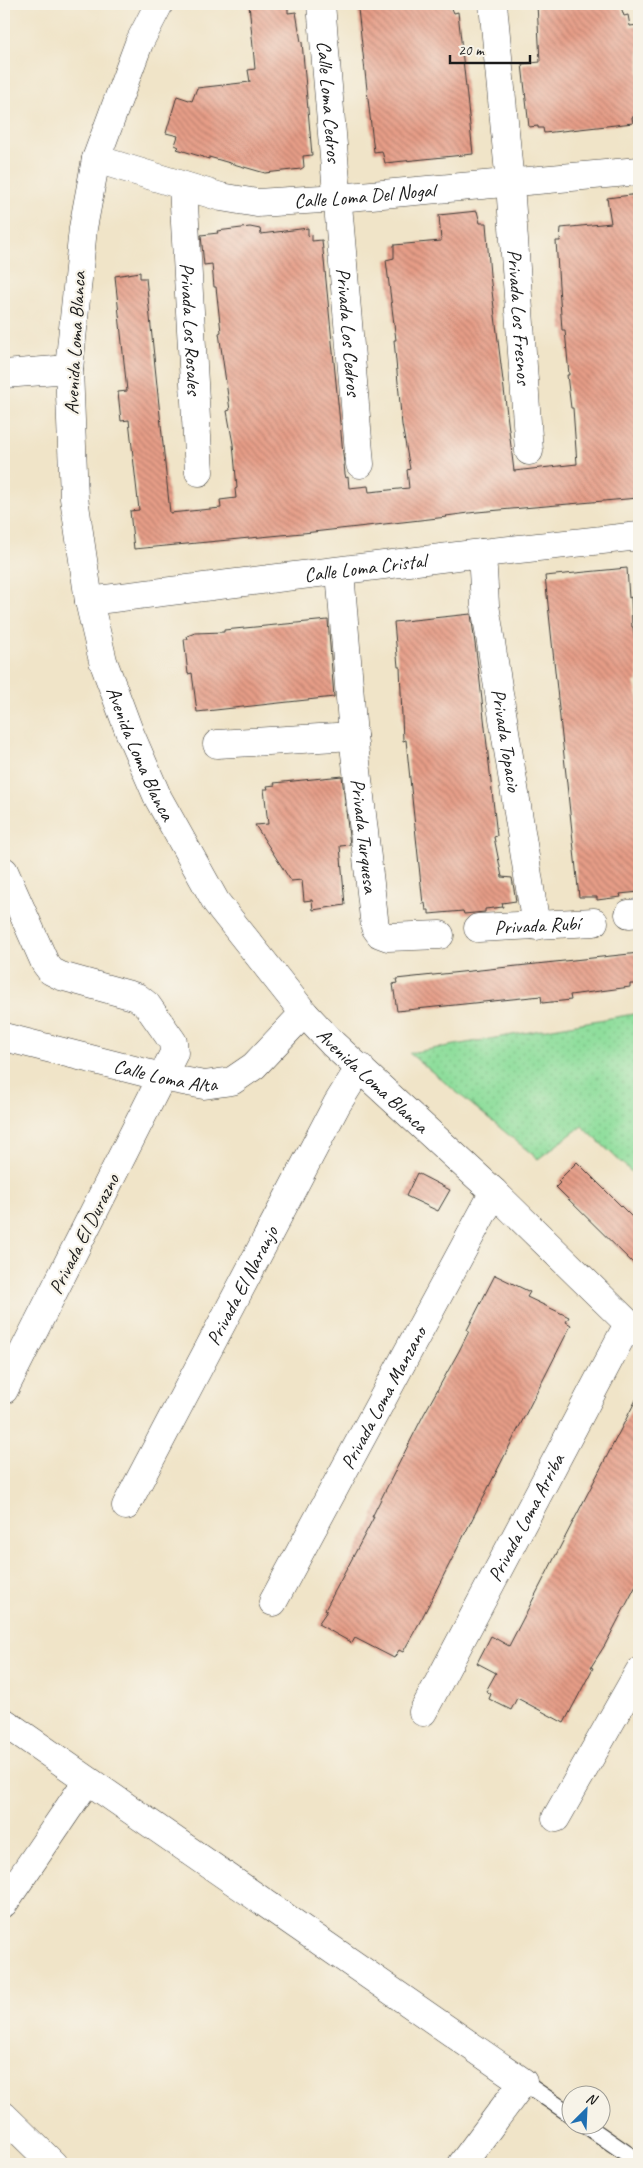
<svg xmlns="http://www.w3.org/2000/svg" width="643" height="2168" viewBox="0 0 643 2168" font-family="Caveat,sans-serif">
  <style>
    .park { fill: url(#park-dots); stroke: #567d5c }
    .building { fill: url(#building-back-hatch) }
    .lines { fill: none; stroke-linecap: round; stroke-linejoin: round }
    .lane-casing { stroke: #3c3a36; stroke-width: 18 }
    .street-casing { stroke: #3c3a36; stroke-width: 29 }
    .secondary-casing { stroke: #3c3a36; stroke-width: 29 }
    .lane { stroke: #fff; stroke-width: 16 }
    .street { stroke: #fff; stroke-width: 28 }
    .secondary { stroke: #fff; stroke-width: 28 }
    .labels { text-anchor: middle; dominant-baseline: central; stroke-width: 4.5; stroke-linejoin: round; paint-order: stroke }
    .street-label { font-size: 20px; fill: #1c1c1c; stroke: #f7f3e8 }
  </style>
  <defs>
    <pattern id="park-dots" width="8" height="8" patternUnits="userSpaceOnUse" patternTransform="scale(1.25)"><rect width="8" height="8" fill="#8fde9c"/><path d="M2 2h.1M6 6h.1" fill="none" stroke="#7bbe86" stroke-width="1.8" stroke-linecap="round"/></pattern>
    <pattern id="building-back-hatch" width="6" height="6" patternUnits="userSpaceOnUse" patternTransform="scale(1.25)"><rect width="6" height="6" fill="#e69d87"/><path d="M-1 5l2 2M0 0l6 6M5-1l2 2" fill="none" stroke="#ba7f6e"/></pattern>
  </defs>
  <rect width="100%" height="100%" fill="#f7f3e8"/>
  <filter id="ink" filterUnits="userSpaceOnUse"><feTurbulence type="fractalNoise" baseFrequency=".02" numOctaves="2"/><feDisplacementMap in="SourceGraphic" scale="10" xChannelSelector="R" yChannelSelector="G"/><feConvolveMatrix kernelMatrix="1 2 1 2 8 2 1 2 1" color-interpolation-filters="sRGB"/></filter>
  <filter id="wash" filterUnits="userSpaceOnUse"><feTurbulence type="fractalNoise" baseFrequency=".0096" numOctaves="4" result="noise"/><feDisplacementMap in="SourceGraphic" scale="20" xChannelSelector="R" yChannelSelector="G"/><feGaussianBlur stdDeviation="1.12" result="paint"/><feColorMatrix in="noise" values="0 0 0 0 0 0 0 0 0 0 0 0 0 0 0 0 0 1.4 0 .05"/><feComposite in="paint" operator="in"/></filter>
  <g filter="url(#wash)">
    <rect width="100%" height="100%" fill="#f0e4c8"/>
    <polygon class="park" points="639,1013 639,1179 582,1126 538,1159 409,1053"/>
    <g id="blocks">
      <g class="building">
        <polygon points="249,4 288,4 288,13 296,12 301,42 302,42 312,155 303,156 304,167 301,169 265,173 209,157 209,159 177,149 179,147 175,145 178,136 166,133 177,96 192,101 197,88 250,82 248,70 255,69"/>
        <polygon points="370,4 450,4 454,13 458,12 473,154 385,163 382,151 374,152 358,9 370,8"/>
        <polygon points="537,4 620,4 624,16 628,15 630,26 639,25 639,117 632,117 633,123 544,133 543,128 538,128 538,126 529,127 522,64 540,62"/>
        <polygon points="639,194 638,498 477,512 446,516 447,517 313,532 134,549 130,511 139,510 129,420 121,421 118,392 127,391 115,276 140,272 140,278 146,278 170,513 221,508 220,500 236,498 235,489 237,488 233,444 227,411 230,410 219,333 221,332 216,287 214,287 212,264 204,265 201,235 218,233 217,231 250,227 260,229 261,234 308,228 308,236 312,235 312,241 322,240 345,474 346,478 348,477 349,488 368,486 369,492 409,488 407,470 410,469 402,425 394,340 396,340 386,260 394,258 394,245 441,241 439,215 477,211 480,223 486,223 490,275 514,471 577,464 573,408 571,408 567,375 569,375 565,330 562,330 556,241 560,241 561,228 611,223 607,198"/>
        <polygon points="627,568 629,598 631,597 632,627 633,627 637,657 638,681 634,682 639,700 639,892 620,894 621,897 597,900 597,897 579,897 578,888 545,576"/>
        <polygon points="471,614 479,673 497,836 494,837 502,877 512,878 516,901 502,903 503,907 485,909 485,912 464,914 463,911 429,914 429,910 426,910 425,903 423,904 406,740 403,741 400,667 398,667 394,622"/>
        <polygon points="328,620 334,697 197,712 192,673 188,674 184,639 188,639 187,636 195,633 224,632 224,630"/>
        <polygon points="342,776 350,845 340,846 345,905 313,910 312,900 304,901 302,880 291,881 255,825 268,824 264,789 268,789 267,786 275,785 274,783"/>
        <polygon points="639,953 639,984 630,984 630,987 570,995 571,1000 542,1003 541,996 397,1011 393,984 397,983 396,979"/>
        <polygon points="577,1162 639,1224 639,1269 556,1187 560,1183 558,1181"/>
        <polygon points="417,1173 450,1190 438,1211 406,1196"/>
        <polygon points="495,1275 530,1292 527,1297 569,1317 566,1322 571,1325 422,1618 403,1652 399,1650 394,1658 355,1638 352,1643 318,1624 327,1611 325,1610 374,1517 372,1517 384,1493 424,1414 459,1351 469,1331 467,1330"/>
        <polygon points="639,1394 639,1580 605,1645 591,1667 593,1668 564,1723 517,1698 511,1710 489,1699 491,1694 486,1691 496,1673 477,1663 491,1636 509,1646"/>
      </g>
    </g>
  </g>
  <g filter="url(#ink)">
    <use href="#blocks" fill-opacity="0" stroke="#3c3a36" stroke-width="1"/>
    <g class="lines">
      <g class="lane-casing">
        <g id="lane">
          <polyline points="523,2082 570,2114"/>
          <polyline points="587,2126 639,2162"/>
        </g>
      </g>
      <g class="street-casing">
        <g id="street">
          <path id="s1" d="M321,4L360,464"/>
          <path id="s2" d="M493,4L510,184L529,451"/>
          <path id="s3" d="M96,159L221,197L257,203L338,198L639,171"/>
          <path id="s4" d="M183,187L199,472"/>
          <polyline points="4,374 69,369"/>
          <path id="s5" d="M482,553L485,605L536,926"/>
          <path id="s6" d="M340,571L353,736L375,927L380,934L388,937L440,935"/>
          <path id="s7" d="M89,601L482,553L639,536"/>
          <polyline points="217,744 353,736"/>
          <polyline points="4,871 45,963 51,971 61,976 137,997 147,1005 173,1042 174,1053 4,1390"/>
          <polyline points="629,914 639,913"/>
          <path id="s8" d="M478,928L594,922"/>
          <path id="s9" d="M4,1037L162,1077L204,1085L232,1081L254,1066L304,1013"/>
          <path id="s10" d="M126,1506L337,1104L360,1067"/>
          <path id="s11" d="M273,1602L494,1192"/>
          <path id="s12" d="M423,1712L628,1324"/>
          <polyline points="4,1722 523,2082 462,2164"/>
          <polyline points="556,1818 639,1672"/>
          <polyline points="4,1903 87,1781"/>
          <polyline points="4,2116 53,2164"/>
        </g>
      </g>
      <g class="secondary-casing">
        <g id="secondary">
          <path id="s13" d="M159,4L139,43L96,159L83,228L69,369L74,498L89,601L103,661L129,731L158,798L216,902L304,1013L333,1044L494,1192L639,1334"/>
        </g>
      </g>
      <use href="#lane" class="lane"/>
      <use href="#street" class="street"/>
      <use href="#secondary" class="secondary"/>
    </g>
  </g>
  <g class="labels">
    <g class="street-label">
      <text stroke="none"><textPath href="#s1" startOffset="98">Calle Loma Cedros</textPath></text>
      <text stroke="none"><textPath href="#s3" startOffset="275">Calle Loma Del Nogal</textPath></text>
      <text stroke="none"><textPath href="#s2" startOffset="314">Privada Los Fresnos</textPath></text>
      <text stroke="none"><textPath href="#s4" startOffset="142">Privada Los Rosales</textPath></text>
      <text stroke="none"><textPath href="#s1" startOffset="329">Privada Los Cedros</textPath></text>
      <text transform="translate(75 343) rotate(-87)">Avenida Loma Blanca</text>
      <text stroke="none"><textPath href="#s7" startOffset="278">Calle Loma Cristal</textPath></text>
      <text stroke="none"><textPath href="#s5" startOffset="189">Privada Topacio</textPath></text>
      <text stroke="none"><textPath href="#s13" startOffset="774">Avenida Loma Blanca</textPath></text>
      <text stroke="none"><textPath href="#s6" startOffset="266">Privada Turquesa</textPath></text>
      <text stroke="none"><textPath href="#s8" startOffset="59">Privada Rubí</textPath></text>
      <text stroke="none"><textPath href="#s9" startOffset="166">Calle Loma Alta</textPath></text>
      <text stroke="none"><textPath href="#s13" startOffset="1179">Avenida Loma Blanca</textPath></text>
      <text transform="translate(84 1234) rotate(-63)">Privada El Durazno</text>
      <text stroke="none"><textPath href="#s10" startOffset="249">Privada El Naranjo</textPath></text>
      <text stroke="none"><textPath href="#s11" startOffset="232">Privada Loma Manzano</textPath></text>
      <text stroke="none"><textPath href="#s12" startOffset="220">Privada Loma Arriba</textPath></text>
    </g>
  </g>
  <rect width="643" height="2168" fill="none" stroke="#f7f3e8" stroke-width="20"/>
  <g transform="translate(586 2110) rotate(24)"><circle r="24" fill="#f7f3e8" stroke="#9f9d96"/>
  <path d="M0-4L9 19L0 12L-9 19Z" fill="#1f6fb2"/>
  <text y="-8" font-size="14" font-weight="bold" text-anchor="middle" fill="#1c1c1c">N</text>
  </g>
  <path d="M450 55v8h80v-8" fill="none" stroke="#1c1c1c" stroke-width="2.5"/>
  <text x="458" y="55" font-size="15" fill="#1c1c1c" stroke="#f7f3e8" stroke-width="4" paint-order="stroke">20 m</text>
</svg>
